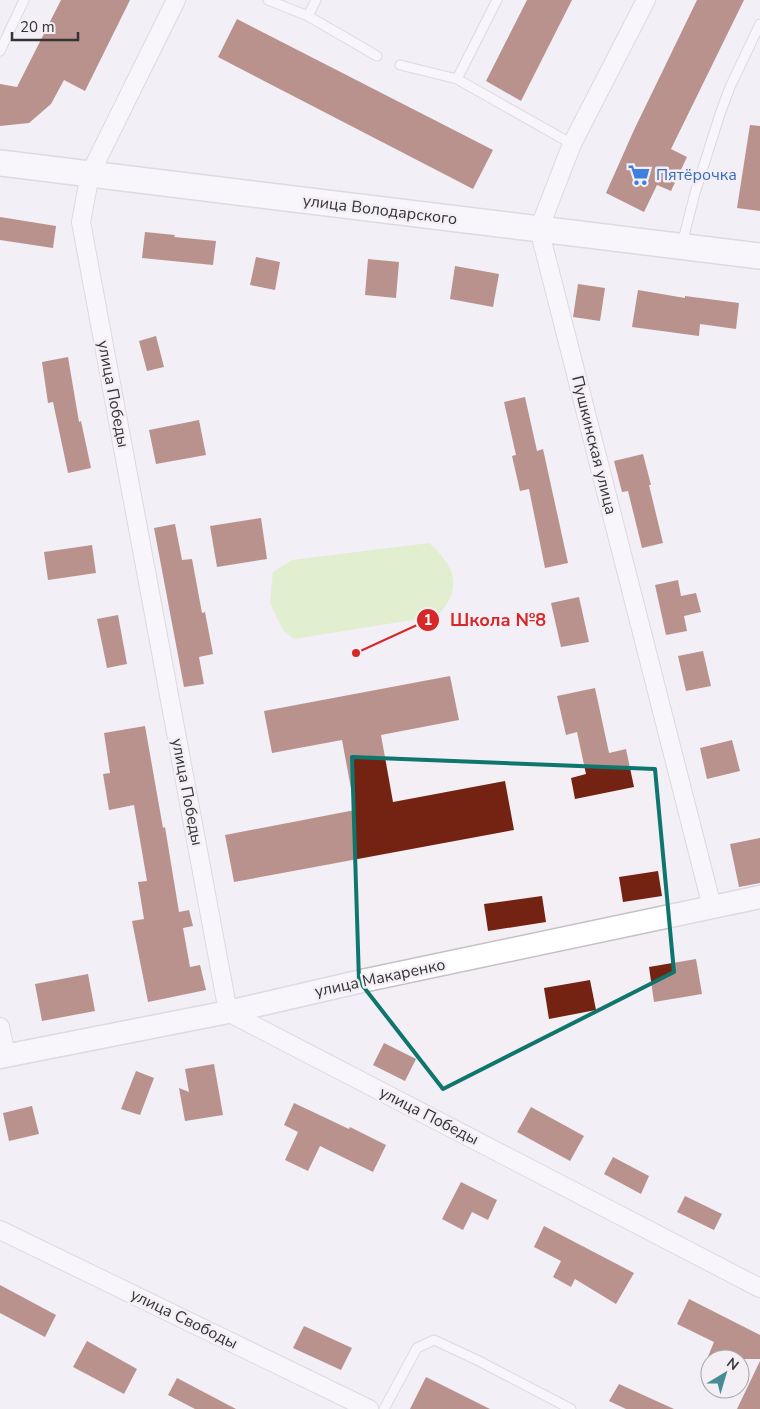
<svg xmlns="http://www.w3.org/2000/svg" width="760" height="1409" viewBox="0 0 760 1409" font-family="'Nunito Sans',sans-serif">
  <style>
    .green { fill: #ceeda3 }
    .building { fill: #742211 }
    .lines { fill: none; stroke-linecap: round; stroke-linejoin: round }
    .service-casing { stroke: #c4c0c6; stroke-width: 11 }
    .minor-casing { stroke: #c4c0c6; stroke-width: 20 }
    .tertiary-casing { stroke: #c4c0c6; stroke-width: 25 }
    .secondary-casing { stroke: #c4c0c6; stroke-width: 28 }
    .service { stroke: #fff; stroke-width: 9 }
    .minor { stroke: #fff; stroke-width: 18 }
    .tertiary { stroke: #fff; stroke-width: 22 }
    .secondary { stroke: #fff; stroke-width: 25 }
    .marked { fill: none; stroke: #0f766e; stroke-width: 4; stroke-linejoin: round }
    .labels { text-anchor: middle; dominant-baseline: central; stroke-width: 5; stroke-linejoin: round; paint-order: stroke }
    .shop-label { font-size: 16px; fill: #366cbe; stroke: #f3eff5; text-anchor: start }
    .street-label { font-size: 16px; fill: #343335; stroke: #f3eff5 }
    .leader { fill: none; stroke: #d62828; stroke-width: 2 }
    .callout-dot { fill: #d62828; stroke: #f3eff5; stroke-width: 2 }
    .mark-label { font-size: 15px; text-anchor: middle; font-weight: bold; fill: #fff }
    .callout-label { font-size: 18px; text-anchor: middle; font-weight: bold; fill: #d62828; stroke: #f3eff5; stroke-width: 5; stroke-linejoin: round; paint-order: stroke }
  </style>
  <rect width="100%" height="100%" fill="#f3eff5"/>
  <path class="green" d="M429,543C455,566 464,588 437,616L294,639L283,630L270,603L273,572L292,560Z"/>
  <g class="building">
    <polygon points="61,0 130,0 85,91 64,80 51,104 29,123 0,126 0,84 17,87"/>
    <polygon points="527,0 572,0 521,101 486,81"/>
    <polygon points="697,0 744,0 671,149 687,157 671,191 657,185 644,212 606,193 634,130"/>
    <polygon points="237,19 493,150 473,189 218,57"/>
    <polygon points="750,125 760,126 760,211 737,208"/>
    <polygon points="0,217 56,226 53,248 0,240"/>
    <polygon points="145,232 175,235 174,237 216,241 213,265 142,258"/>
    <polygon points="256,257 280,262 275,290 250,285"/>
    <polygon points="368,259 399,262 396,298 365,295"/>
    <polygon points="455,266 499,274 493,307 450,299"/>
    <polygon points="578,284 605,288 600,321 573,317"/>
    <polygon points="638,290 685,298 685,296 739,303 736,329 700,324 699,336 632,327"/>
    <polygon points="156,336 164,367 147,371 139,341"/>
    <polygon points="68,357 79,422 81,421 91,468 68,473 53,402 48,403 42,362"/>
    <polygon points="525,397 537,451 543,449 568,563 545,568 529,489 520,491 512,456 516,455 504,402"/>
    <polygon points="199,420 206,455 156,464 149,430"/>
    <polygon points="643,454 651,485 649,485 663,543 642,548 628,491 622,492 614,461"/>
    <polygon points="261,518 267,559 217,567 210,526"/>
    <polygon points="175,524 182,560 192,559 202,613 205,612 213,654 199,657 204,684 184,687 154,528"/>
    <polygon points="92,545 96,573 48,580 44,552"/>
    <polygon points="678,580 681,596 696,593 701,612 684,616 687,631 666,635 655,585"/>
    <polygon points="579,597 589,642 561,647 551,603"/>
    <polygon points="118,615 127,664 107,668 97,619"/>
    <polygon points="703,651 711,686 686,691 678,656"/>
    <polygon points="450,676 459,720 381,735 393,802 505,781 514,830 234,882 225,835 355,810 342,740 272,753 264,711"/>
    <polygon points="595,688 609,753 626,749 634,787 575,799 571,778 586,774 577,732 566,735 557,696"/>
    <polygon points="145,726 163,828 165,827 179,912 189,910 193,926 183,928 190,967 200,965 206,990 148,1002 132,921 144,919 138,882 147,881 134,805 109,810 103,774 110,773 104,733"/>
    <polygon points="732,740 740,771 707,779 700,748"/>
    <polygon points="760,838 760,883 739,887 730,844"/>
    <polygon points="658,871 662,896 623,902 619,877"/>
    <polygon points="542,896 546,922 488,931 484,904"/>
    <polygon points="696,959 702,994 654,1002 649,967"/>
    <polygon points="88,974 95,1011 42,1021 35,984"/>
    <polygon points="590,980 596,1010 549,1019 544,988"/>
    <polygon points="384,1043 416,1059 405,1081 373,1065"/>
    <polygon points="214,1064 223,1115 185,1121 179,1088 189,1092 185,1069"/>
    <polygon points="136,1071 154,1078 140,1115 121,1109"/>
    <polygon points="294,1103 349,1129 350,1127 386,1145 373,1172 320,1146 308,1171 285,1160 298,1132 284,1125"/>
    <polygon points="32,1106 39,1134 9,1141 3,1113"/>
    <polygon points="531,1107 584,1136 570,1161 517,1132"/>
    <polygon points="613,1157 649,1176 641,1194 604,1174"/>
    <polygon points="461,1182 497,1200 488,1220 472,1212 463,1230 442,1219"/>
    <polygon points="685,1196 722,1214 714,1230 677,1212"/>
    <polygon points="544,1226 634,1273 616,1304 575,1279 571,1287 553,1277 561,1261 534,1247"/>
    <polygon points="0,1285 56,1315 45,1337 0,1313"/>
    <polygon points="689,1299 760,1335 760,1359 707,1359 714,1342 677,1324"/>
    <polygon points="304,1326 352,1348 341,1370 293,1348"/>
    <polygon points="87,1341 137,1369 124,1394 73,1367"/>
    <polygon points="760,1361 760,1409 737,1409"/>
    <polygon points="426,1377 490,1409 410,1409"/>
    <polygon points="177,1378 236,1409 195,1409 168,1395"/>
    <polygon points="619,1384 674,1409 626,1409 609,1401"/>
  </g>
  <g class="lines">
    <g class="service-casing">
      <g id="service">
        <polyline points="268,0 308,16 377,56"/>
        <polyline points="308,16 316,0"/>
        <polyline points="0,51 24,0"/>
        <polyline points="400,65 457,79 572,144"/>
        <polyline points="457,79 497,0"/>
        <polyline points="682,244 695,193 720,114 730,87 760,24"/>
        <polyline points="384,1409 417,1348 434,1340 477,1360 571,1409"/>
      </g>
    </g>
    <g class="minor-casing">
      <g id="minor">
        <polyline points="176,0 90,174 81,222 228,1012 760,1288"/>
        <polyline points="646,0 572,144 539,229 712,907"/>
        <polyline points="0,1027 6,1055"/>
        <polyline points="0,1230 369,1409"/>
      </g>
    </g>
    <g class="tertiary-casing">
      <polyline id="tertiary" points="0,1057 228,1012 362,981 760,897"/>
    </g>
    <g class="secondary-casing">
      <polyline id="secondary" points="0,163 760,256"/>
    </g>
    <use href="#service" class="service"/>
    <use href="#minor" class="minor"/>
    <use href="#tertiary" class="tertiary"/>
    <use href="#secondary" class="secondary"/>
  </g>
  <path d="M0 0H760V1409H0ZM352,757L655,769L674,972L443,1089L359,981Z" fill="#f3eff5" fill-opacity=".55" fill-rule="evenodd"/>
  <path class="marked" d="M352,757L655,769L674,972L443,1089L359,981Z"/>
  <defs>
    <g id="supermarket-bare" transform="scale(1.725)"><path d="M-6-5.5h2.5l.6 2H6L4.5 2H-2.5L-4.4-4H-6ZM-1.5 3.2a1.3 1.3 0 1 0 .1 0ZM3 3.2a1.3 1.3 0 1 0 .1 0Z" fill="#3f7fe0" stroke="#f3eff5" stroke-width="2.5" paint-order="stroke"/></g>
  </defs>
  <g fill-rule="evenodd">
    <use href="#supermarket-bare" x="639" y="175"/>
  </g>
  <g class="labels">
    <g class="shop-label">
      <text x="656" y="175">Пятёрочка</text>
    </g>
    <g class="street-label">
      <text transform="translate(380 210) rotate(7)">улица Володарского</text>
      <text transform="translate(113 394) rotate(79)">улица Победы</text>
      <text transform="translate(594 445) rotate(76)">Пушкинская улица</text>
      <text transform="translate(187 792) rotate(79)">улица Победы</text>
      <text transform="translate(380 978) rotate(-12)">улица Макаренко</text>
      <text transform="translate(429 1116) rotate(27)">улица Победы</text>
      <text transform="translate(184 1319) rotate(26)">улица Свободы</text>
    </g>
  </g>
  <path class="leader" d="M356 653L428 620"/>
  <g class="callout-dot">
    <circle cx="356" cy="653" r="5"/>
    <circle cx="428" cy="620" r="12"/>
  </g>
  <g class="mark-label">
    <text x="428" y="625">1</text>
  </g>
  <g class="callout-label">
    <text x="498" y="626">Школа №8</text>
  </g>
  <g transform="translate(725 1374) rotate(38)"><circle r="24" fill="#f3eff5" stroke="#a7a4a8"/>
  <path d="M0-4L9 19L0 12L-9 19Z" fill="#458c94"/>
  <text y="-8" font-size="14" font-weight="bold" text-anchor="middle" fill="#343335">N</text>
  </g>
  <path d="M12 32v8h66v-8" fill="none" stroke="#343335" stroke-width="2.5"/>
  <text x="20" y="32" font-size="15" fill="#343335" stroke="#f3eff5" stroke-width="4" paint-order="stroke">20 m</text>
</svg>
